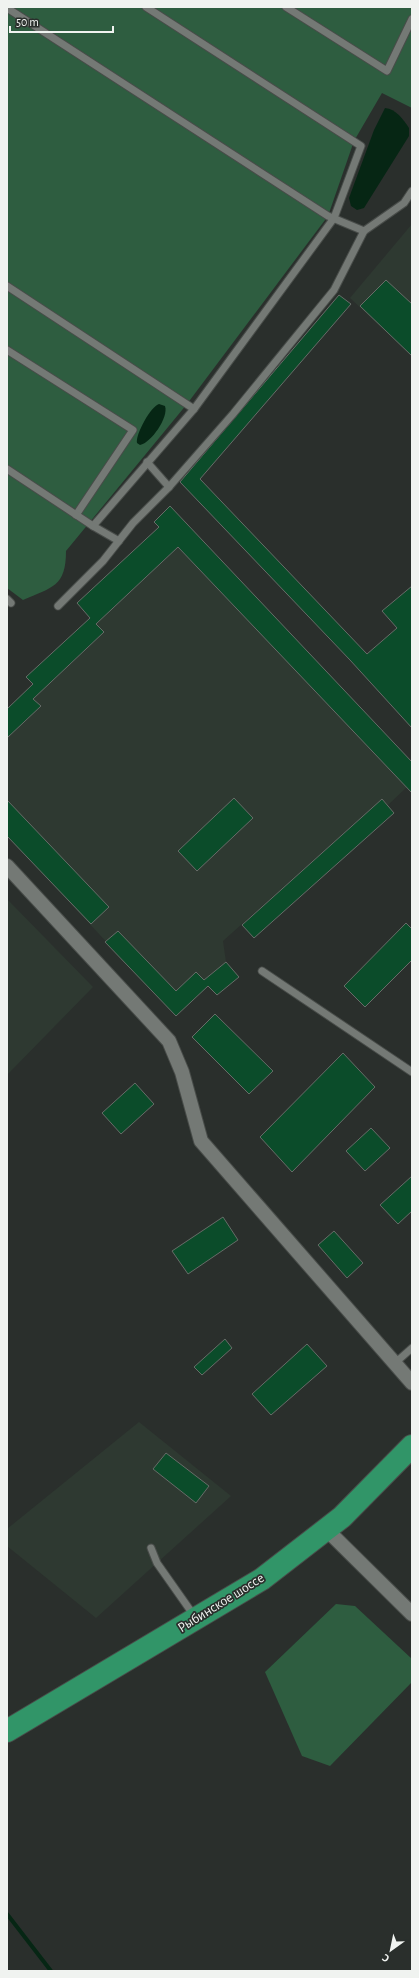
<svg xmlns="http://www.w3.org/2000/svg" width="419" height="1978" viewBox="0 0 419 1978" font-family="'Alegreya Sans',sans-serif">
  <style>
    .built { fill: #2e3931 }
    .green { fill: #2e5d40 }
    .water { fill: #062614 }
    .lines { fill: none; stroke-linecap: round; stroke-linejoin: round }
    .stream { stroke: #062614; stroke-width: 4 }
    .building { fill: #0b4c2a; stroke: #676c68 }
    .service-casing { stroke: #484c49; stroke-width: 9 }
    .minor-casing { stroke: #484c49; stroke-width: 16 }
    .primary-casing { stroke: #484c49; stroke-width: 24 }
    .service { stroke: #747975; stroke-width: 7 }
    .minor { stroke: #747975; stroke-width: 14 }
    .primary { stroke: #319568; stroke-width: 22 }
    .labels { text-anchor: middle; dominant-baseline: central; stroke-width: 3.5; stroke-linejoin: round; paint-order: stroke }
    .street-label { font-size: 14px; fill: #f0f3f0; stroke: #2a2f2c }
  </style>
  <rect width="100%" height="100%" fill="#2a2f2c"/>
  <g class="built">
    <polygon points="412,224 412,356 350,298"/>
    <polygon points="178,547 407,787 388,805 382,799 223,941 226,962 204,980 208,986 176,1016 7,836 7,709 26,691 34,698 104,632 96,624"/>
    <polygon points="7,899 93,987 7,1075"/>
    <polygon points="139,1422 231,1496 96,1618 7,1546 7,1529"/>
  </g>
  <g class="green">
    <path d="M7,7H412V108L382,93L354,141L328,216L187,404L66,551C66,587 52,587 23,600L7,588Z"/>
    <polygon points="336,1604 355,1606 412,1659 412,1682 330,1766 302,1756 265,1672"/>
  </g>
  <g class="water">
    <path d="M385,108C396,109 403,119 409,128V136L364,208L357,210L351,206L349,198L374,130Z"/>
    <path d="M159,404L165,406C169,417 151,443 140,445L137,443C135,435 151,406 159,404Z"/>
  </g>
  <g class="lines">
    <polyline class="stream" points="7,1914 51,1971"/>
  </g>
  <g class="building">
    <polygon points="386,280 412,304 412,356 360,306"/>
    <polygon points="339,295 351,304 200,479 367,654 397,628 382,611 412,586 412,728 350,660 180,482"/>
    <polygon points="170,506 412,762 412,793 178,547 96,624 104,632 33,699 41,706 7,738 7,709 33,684 26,677 90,618 77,603 159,527 154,522"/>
    <polygon points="234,798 253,818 197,871 178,851"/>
    <polygon points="382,799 394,813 254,938 242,925"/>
    <polygon points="7,800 109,907 91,924 7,836"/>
    <polygon points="406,923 412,929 412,960 365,1007 344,986"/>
    <polygon points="118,931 176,991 196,972 204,980 226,962 239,977 217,995 208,986 176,1016 105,942"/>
    <polygon points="215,1014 273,1071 249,1094 192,1037"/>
    <polygon points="343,1053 375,1087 292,1172 260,1137"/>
    <polygon points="135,1083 154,1104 121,1134 102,1113"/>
    <polygon points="371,1128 390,1148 365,1171 346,1151"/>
    <polygon points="412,1176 412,1211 398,1224 380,1205"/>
    <polygon points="223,1217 238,1240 188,1274 172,1251"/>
    <polygon points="334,1231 363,1263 347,1278 318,1245"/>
    <polygon points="225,1339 232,1348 202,1375 194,1367"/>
    <polygon points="307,1344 327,1366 271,1415 252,1394"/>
    <polygon points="166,1453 209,1486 196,1503 153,1469"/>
  </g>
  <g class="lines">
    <g class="service-casing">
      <g id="service">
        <polyline points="286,7 387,71 412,19"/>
        <polyline points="7,8 328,216 364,231"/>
        <polyline points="7,286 194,409"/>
        <polyline points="7,350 133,430 76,515"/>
        <polyline points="147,462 169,487"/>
        <polyline points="7,469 93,526 194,409 334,218 361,146 146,7"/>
        <polyline points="93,526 119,541"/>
        <polyline points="7,599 11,603"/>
        <polyline points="58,606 103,561 133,523 169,487 233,414 334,290 364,231 404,203 412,191"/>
        <polyline points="262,971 412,1072"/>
        <polyline points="395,1363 412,1348"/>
        <polyline points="151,1548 157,1563 195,1617"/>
      </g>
    </g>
    <g class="minor-casing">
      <g id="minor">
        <polyline points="7,866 169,1041 182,1072 201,1141 412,1383"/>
        <polyline points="326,1529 412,1614"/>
      </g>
    </g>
    <g class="primary-casing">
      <polyline id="primary" points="7,1731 262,1579 342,1517 412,1446"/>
    </g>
    <use href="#service" class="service"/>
    <use href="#minor" class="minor"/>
    <use href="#primary" class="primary"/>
  </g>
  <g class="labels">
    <g class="street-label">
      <text transform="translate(221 1603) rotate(-32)">Рыбинское шоссе</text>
    </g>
  </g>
  <rect width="419" height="1978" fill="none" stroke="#f0f3f0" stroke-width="16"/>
  <g transform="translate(391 1950) rotate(213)" stroke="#2a2f2c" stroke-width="3" paint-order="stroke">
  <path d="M0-3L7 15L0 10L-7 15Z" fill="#f0f3f0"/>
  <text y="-6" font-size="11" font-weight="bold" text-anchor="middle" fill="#f0f3f0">С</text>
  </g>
  <path d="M10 26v6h103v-6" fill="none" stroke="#f0f3f0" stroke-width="2"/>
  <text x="16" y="26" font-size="12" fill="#f0f3f0" stroke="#2a2f2c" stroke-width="3" paint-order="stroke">50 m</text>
</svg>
